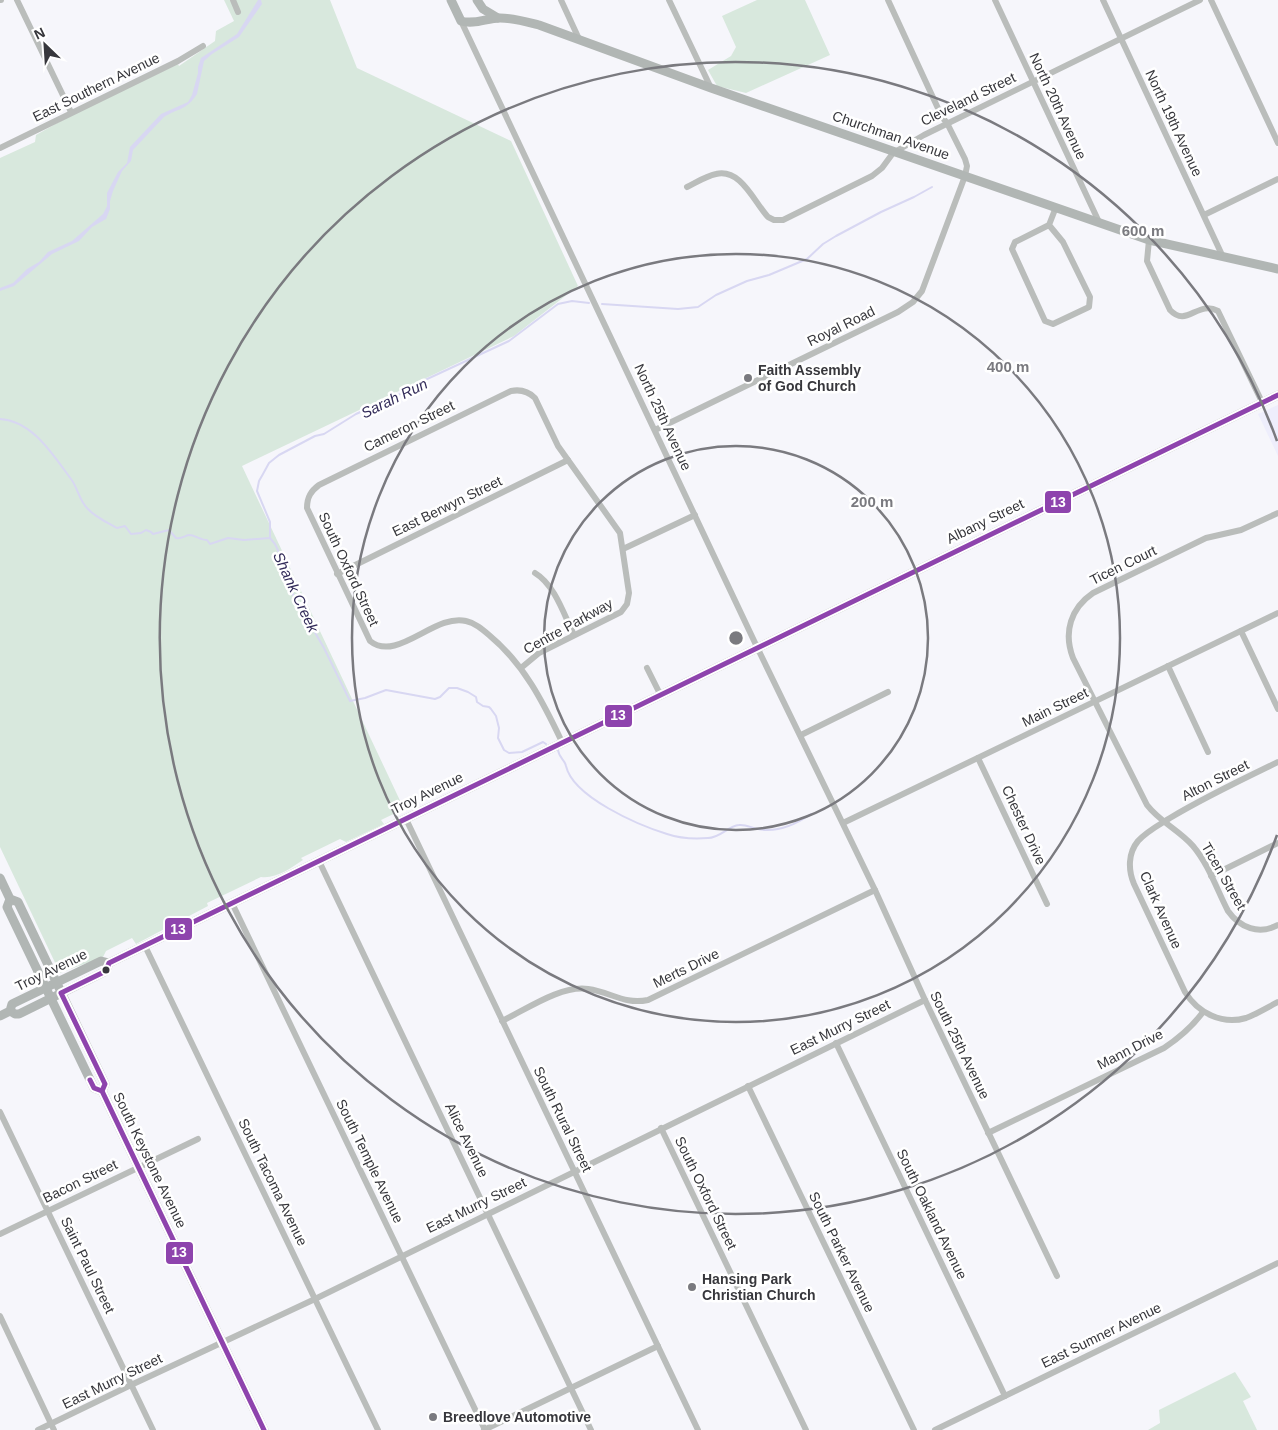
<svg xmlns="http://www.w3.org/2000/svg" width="1278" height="1430" viewBox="0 0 1278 1430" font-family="Helvetica,sans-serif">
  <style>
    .built { fill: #eeeefc }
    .green { fill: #d8e8dd }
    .water { fill: #d8d7f2 }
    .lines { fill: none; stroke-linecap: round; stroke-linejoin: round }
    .stream { stroke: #d8d7f2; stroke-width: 2 }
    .minor { stroke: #babdbb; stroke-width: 6 }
    .major { stroke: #b1b6b4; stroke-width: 9 }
    .bus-1-casing { stroke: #fff; stroke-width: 9 }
    .bus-1 { stroke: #8e44ad; stroke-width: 5 }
    .ring { fill: none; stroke: #7a7a7f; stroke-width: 2.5 }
    .poi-dot { fill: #7a7a7f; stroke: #fff; stroke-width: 2 }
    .bus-dot { fill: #37373c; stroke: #fff; stroke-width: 2 }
    .labels { text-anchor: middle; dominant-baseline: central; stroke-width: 5; stroke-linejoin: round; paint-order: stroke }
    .street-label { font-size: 14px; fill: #37373c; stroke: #fff }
    .poi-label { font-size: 14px; font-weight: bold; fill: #37373c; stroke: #fff; text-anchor: start }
    .water-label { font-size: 15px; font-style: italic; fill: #322b59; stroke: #fff }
    .centre { fill: #7a7a7f; stroke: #fff; stroke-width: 2.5 }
    .ring-label { font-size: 15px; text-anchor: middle; font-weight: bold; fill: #7a7a7f; stroke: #fff; stroke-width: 5; stroke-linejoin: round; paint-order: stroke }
    .line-badge { stroke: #fff; stroke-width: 2 }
    .badge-label { font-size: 14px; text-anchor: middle; font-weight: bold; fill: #fff }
  </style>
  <rect width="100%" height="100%" fill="#f6f6fb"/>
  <polygon class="built" points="1278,405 1278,456 1258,414"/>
  <g class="green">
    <path d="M224,0H330L357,68L511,141L578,286L514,336L242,466L404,809L381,820L384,824L346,842L340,839L301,858L303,860C291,868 276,879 261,877L207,903L208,906L136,944L132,938L106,951L103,957L60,973L0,847V158L35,142L36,135L77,112L178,64L179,66L215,41L216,31L234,21Z"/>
    <polygon points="757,0 805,0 830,55 746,93 717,86 708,70 731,56 736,47 722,16"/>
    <polygon points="1235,1372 1251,1397 1243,1401 1257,1430 1148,1430 1160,1423 1159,1410"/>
  </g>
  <path class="water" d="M258,0H261L262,4L239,37L212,54L204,61L197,94C186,111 178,108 164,117L133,150L131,161L122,171L113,191L110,201V209L106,219L92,227L79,241L52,254L14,286L0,291V288L13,283L27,269L39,262L48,252L72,241L103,214L107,206V193L118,172L127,163L130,147L161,114L188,102L192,95L198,73V67L201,58L237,34Z"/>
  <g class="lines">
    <g class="stream">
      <polyline points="602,304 678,309 698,307 716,295 747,281 769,275 807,259 823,244 836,236 881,212 914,197 932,187"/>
      <path d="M0,419C33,421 53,455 71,479C78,488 79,501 88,509C95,517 108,523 117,528L125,526L131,534L141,533L146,530L151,532L153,534L169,530L176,538C182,539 184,536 189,535C195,535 200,540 207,540L210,544L228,538L244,540L270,538L275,544L282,559L292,593L324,648L350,701L365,698L386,690L435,699L440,697L449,688H457L468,692L476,697L477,702L483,706L489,707L491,709L496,716L499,728L498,738L504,750L509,753L522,752L543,742L546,744"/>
      <polyline points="270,538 270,522 257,491 259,481 263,474 269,463 279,455 315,436 324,434 356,414 407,391 425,380 509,341 558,304 572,301 589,303"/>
      <path d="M558,750C559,758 565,760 566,766C573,797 638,825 667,834C679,838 696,839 708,838C720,838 728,826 739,825C745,824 752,828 758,829C777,833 795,825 811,814"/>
    </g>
    <g class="minor">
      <polyline points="0,0 1,0"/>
      <polyline points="17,0 71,112"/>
      <polyline points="233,0 238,12"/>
      <polyline points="561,0 579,39"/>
      <polyline points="669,0 711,88"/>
      <polyline points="995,0 1099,222"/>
      <polyline points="1103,0 1223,257"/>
      <polyline points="1211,0 1278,143"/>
      <polyline points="461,21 757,647 875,890 925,1000 1057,1276"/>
      <polyline points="0,148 178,61 203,46"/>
      <path d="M687,187C697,182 706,176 716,174C741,168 754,202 768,217L774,220H783L872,176L882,168L893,153L924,135L1200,0"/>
      <polyline points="1204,215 1278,179"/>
      <polyline points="1049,225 1063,242 1090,297 1089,307 1053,324 1045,321 1012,249 1015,242 1049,225 1056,207"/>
      <path d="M1149,240L1147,261L1170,310C1187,328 1197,300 1218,311L1262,402"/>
      <polyline points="655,430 898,312 913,302 922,291 965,176 967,166 965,159 947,123 942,117 888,0"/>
      <path d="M1278,513L1241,530L1206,538L1093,593C1071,608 1063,632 1073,658L1147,805C1160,822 1179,830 1193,846C1209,865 1217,890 1228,911C1240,928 1259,935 1278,925"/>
      <polyline points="623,549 695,515"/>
      <path d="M535,573C555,585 564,615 574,635"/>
      <polyline points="337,574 568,460"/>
      <polyline points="1241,631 1278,709"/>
      <polyline points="1168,666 1208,752"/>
      <path d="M521,668L539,653L621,612L627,604L629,593L620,533L558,446L535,398C528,391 521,389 511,391L319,485C311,491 307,497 307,508L370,641C397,663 435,613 466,621C475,623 482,629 489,635C524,664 543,702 562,742"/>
      <polyline points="647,668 660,694"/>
      <polyline points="801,735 888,692"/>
      <polyline points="978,758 1047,904"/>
      <path d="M1278,762C1241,780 1205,797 1170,818C1159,825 1147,831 1138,841C1128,853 1128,870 1134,884L1185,992C1198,1013 1222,1025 1246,1018C1257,1014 1268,1007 1278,1002"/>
      <polyline points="406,819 698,1430"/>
      <polyline points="843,823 1278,613"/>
      <polyline points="319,861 591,1430"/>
      <polyline points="1211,876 1278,843"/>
      <polyline points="232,903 485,1430"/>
      <polyline points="145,946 378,1430"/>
      <path d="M502,1021C527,1009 561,985 588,989C611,992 624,1005 648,1000L875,890"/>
      <polyline points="836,1043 1005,1396"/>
      <polyline points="748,1086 914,1430"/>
      <polyline points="0,1112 153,1430"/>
      <polyline points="661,1128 806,1430"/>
      <path d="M988,1133L1164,1048C1179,1038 1192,1027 1203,1012"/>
      <polyline points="0,1234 198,1139"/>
      <polyline points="0,1316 54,1430"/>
      <polyline points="38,1430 131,1385 315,1299 925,1000"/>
      <polyline points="484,1430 658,1346"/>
      <polyline points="935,1430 1278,1263"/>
    </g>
    <g class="major">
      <path d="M451,0L461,21C474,25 487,18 500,18C514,18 527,22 539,25L711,88L1149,240L1278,269"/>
      <polyline points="477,0 483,9 498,18"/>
      <polyline points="0,878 10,899 18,902 105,1084 102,1091"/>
      <polyline points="10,899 7,907 94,1088 102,1091 264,1430"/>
      <polyline points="10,1011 15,1014 19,1014 106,971 109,963 1278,395"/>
      <polyline points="0,1016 10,1011 12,1004 101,961 109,963"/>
    </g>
    <g class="bus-1-casing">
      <g id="bus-1">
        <polyline points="90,1080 94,1088 102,1091 264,1430"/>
        <polyline points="102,1091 105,1084 61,993 106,971 109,963 1278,395"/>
      </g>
    </g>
    <use href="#bus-1" class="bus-1"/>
  </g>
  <g class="ring">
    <circle cx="736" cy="638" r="192"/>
    <circle cx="736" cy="638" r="384"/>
    <path d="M1277 835A576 576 0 1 1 1277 441"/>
  </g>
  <g class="poi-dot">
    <circle cx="748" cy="378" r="5"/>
    <circle cx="692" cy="1287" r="5"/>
    <circle cx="433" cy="1417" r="5"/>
  </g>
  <circle class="bus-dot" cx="106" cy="970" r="4.5"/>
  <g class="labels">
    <g class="street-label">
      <text transform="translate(96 87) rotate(-26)">East Southern Avenue</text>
      <text transform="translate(968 99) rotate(-26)">Cleveland Street</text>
      <text transform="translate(1058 106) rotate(65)">North 20th Avenue</text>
      <text transform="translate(1174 123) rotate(65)">North 19th Avenue</text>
      <text transform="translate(891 135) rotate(19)">Churchman Avenue</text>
      <text transform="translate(841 326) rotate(-26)">Royal Road</text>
      <text transform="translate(663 417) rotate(65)">North 25th Avenue</text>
      <text transform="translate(409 426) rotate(-26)">Cameron Street</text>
      <text transform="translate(447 506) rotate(-26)">East Berwyn Street</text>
      <text transform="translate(985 521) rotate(-26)">Albany Street</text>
      <text transform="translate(1123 565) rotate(-26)">Ticen Court</text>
      <text transform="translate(349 569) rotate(65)">South Oxford Street</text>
      <text transform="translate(568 626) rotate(-29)">Centre Parkway</text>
      <text transform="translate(1055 707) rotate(-26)">Main Street</text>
      <text transform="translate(1215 780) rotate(-27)">Alton Street</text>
      <text transform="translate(427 793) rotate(-26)">Troy Avenue</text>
      <text transform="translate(1024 825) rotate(65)">Chester Drive</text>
      <text transform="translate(1224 876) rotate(60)">Ticen Street</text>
      <text transform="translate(1161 910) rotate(66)">Clark Avenue</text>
      <text transform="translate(686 968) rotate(-26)">Merts Drive</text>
      <text transform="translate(51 970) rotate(-26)">Troy Avenue</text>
      <text transform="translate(840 1027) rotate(-26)">East Murry Street</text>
      <text transform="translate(960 1045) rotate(64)">South 25th Avenue</text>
      <text transform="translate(1130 1049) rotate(-27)">Mann Drive</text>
      <text transform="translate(563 1119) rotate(64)">South Rural Street</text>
      <text transform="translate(467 1140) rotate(64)">Alice Avenue</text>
      <text transform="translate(150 1160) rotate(64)">South Keystone Avenue</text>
      <text transform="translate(370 1161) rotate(64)">South Temple Avenue</text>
      <text transform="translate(80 1181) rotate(-26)">Bacon Street</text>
      <text transform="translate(273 1182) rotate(64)">South Tacoma Avenue</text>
      <text transform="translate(706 1193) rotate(64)">South Oxford Street</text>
      <text transform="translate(476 1205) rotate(-26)">East Murry Street</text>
      <text transform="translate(932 1214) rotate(64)">South Oakland Avenue</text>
      <text transform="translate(842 1252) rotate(64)">South Parker Avenue</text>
      <text transform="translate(88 1265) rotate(64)">Saint Paul Street</text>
      <text transform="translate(1101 1335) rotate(-26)">East Sumner Avenue</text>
      <text transform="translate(112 1381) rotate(-26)">East Murry Street</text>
    </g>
    <g class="poi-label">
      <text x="758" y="370">Faith Assembly<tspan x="758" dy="16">of God Church</tspan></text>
      <text x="702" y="1279">Hansing Park<tspan x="702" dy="16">Christian Church</tspan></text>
      <text x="443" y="1417">Breedlove Automotive</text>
    </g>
    <g class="water-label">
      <text transform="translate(394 398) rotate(-26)">Sarah Run</text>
      <text transform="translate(296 592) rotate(65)">Shank Creek</text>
    </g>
  </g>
  <circle cx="736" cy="638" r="8" class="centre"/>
  <g class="ring-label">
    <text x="1143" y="236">600 m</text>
    <text x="1008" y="372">400 m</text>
    <text x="872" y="507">200 m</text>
  </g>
  <g class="line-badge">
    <rect x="1044" y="490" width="28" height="24" rx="5" fill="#8e44ad"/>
    <rect x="604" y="704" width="29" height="24" rx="5" fill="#8e44ad"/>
    <rect x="164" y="917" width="29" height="24" rx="5" fill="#8e44ad"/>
    <rect x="165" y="1241" width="29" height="24" rx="5" fill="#8e44ad"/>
  </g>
  <g class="badge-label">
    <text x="1058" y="507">13</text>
    <text x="618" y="720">13</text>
    <text x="178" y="934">13</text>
    <text x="179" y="1257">13</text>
  </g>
  <g transform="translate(45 45) rotate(335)" stroke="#ffffff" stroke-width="4" paint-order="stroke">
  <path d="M0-4L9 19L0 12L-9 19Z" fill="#37373c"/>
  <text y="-8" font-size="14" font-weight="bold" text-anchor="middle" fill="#37373c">N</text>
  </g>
</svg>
